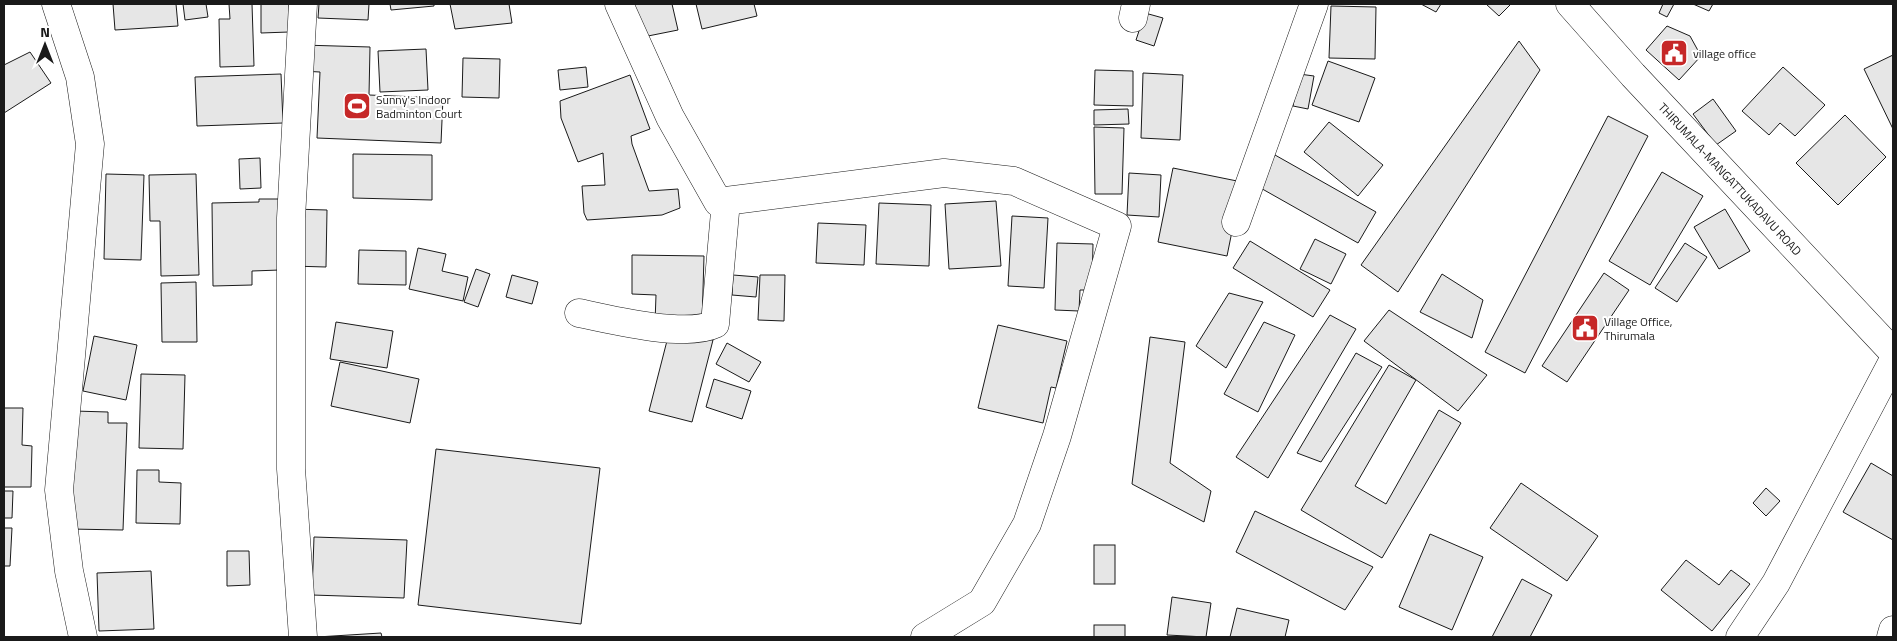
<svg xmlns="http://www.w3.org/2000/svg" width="1897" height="641" viewBox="0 0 1897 641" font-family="'Titillium Web',sans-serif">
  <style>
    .building { fill: #e6e6e6; stroke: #1a1a1a }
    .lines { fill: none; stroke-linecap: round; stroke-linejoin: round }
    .street-casing { stroke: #1a1a1a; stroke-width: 29 }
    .secondary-casing { stroke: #1a1a1a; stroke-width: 29 }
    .street { stroke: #fff; stroke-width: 28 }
    .secondary { stroke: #fff; stroke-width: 28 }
    .labels { text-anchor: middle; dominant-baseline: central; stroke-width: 4; stroke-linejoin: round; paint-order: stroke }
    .poi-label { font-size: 12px; fill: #1a1a1a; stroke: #fff; text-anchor: start }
    .street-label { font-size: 12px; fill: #1a1a1a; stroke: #fff }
  </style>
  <rect width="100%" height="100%" fill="#fff"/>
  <g class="building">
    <polygon points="113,4 176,4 178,26 115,30"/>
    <polygon points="183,4 206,4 208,17 185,20"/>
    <polygon points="229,4 252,4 254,66 220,67 219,19 230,19"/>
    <polygon points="261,4 289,4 289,32 261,33"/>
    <polygon points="319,4 369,4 368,20 318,18"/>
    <polygon points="390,4 434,4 434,6 391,10"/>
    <polygon points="450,4 509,4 512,23 455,29"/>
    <polygon points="630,4 672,4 678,30 638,38"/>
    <polygon points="696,4 754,4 757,16 702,29"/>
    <polygon points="1421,4 1441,4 1436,12"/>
    <polygon points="1486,4 1511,4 1499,16"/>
    <polygon points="1663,4 1674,4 1667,17 1659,13"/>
    <polygon points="1693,4 1713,4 1709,11"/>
    <polygon points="1331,6 1376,7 1375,59 1329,58"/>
    <polygon points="1145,13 1163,18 1154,46 1136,40"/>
    <polygon points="1667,26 1690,36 1701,56 1679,80 1646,50"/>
    <polygon points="1519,41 1540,70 1398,292 1361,265"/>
    <polygon points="302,45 370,47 369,95 443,98 441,143 317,138 320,72 301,71"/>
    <polygon points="426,49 428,90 380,92 378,51"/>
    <polygon points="30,52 51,83 4,113 4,65"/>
    <polygon points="1893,55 1893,129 1864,69"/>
    <polygon points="463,58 500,59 499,98 462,97"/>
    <polygon points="1328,61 1375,78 1359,122 1312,105"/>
    <polygon points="586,67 588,87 560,90 558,70"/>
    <polygon points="1783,67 1825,105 1795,136 1780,123 1769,135 1742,111"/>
    <polygon points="1095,70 1133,71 1133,106 1094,105"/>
    <polygon points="1143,73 1183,75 1180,140 1141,138"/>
    <polygon points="281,74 283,123 197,126 195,77"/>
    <polygon points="1299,74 1314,76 1308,109 1293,106"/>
    <polygon points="630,75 650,129 631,136 632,144 649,191 678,189 680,208 662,215 587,220 584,213 582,186 605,185 603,153 578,162 561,118 560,101"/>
    <polygon points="1713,99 1736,131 1716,145 1693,114"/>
    <polygon points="1128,109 1129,124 1094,125 1094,110"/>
    <polygon points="1845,115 1886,157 1838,205 1796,163"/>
    <polygon points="1608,116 1648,136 1525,373 1485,352"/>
    <polygon points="1329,122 1383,165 1358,196 1304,152"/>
    <polygon points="1094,127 1124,128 1122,194 1095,194"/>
    <polygon points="353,154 432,155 432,200 353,198"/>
    <polygon points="1275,155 1376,212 1358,243 1257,186"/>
    <polygon points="260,158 261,188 240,189 239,159"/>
    <polygon points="1173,168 1242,182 1227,256 1158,242"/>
    <polygon points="1662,172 1703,196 1650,285 1609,261"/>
    <polygon points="1129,173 1161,175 1159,217 1127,215"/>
    <polygon points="106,174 144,175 141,260 104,259"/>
    <polygon points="196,174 199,275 161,276 160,221 150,221 149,175"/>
    <polygon points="259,199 279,199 280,270 252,271 252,285 213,286 212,203 259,202"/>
    <polygon points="996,201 1001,266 949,269 945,204"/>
    <polygon points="879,203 931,205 929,266 876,264"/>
    <polygon points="292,209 327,210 326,267 291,266"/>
    <polygon points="1725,209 1750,251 1719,269 1694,227"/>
    <polygon points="1012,216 1048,218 1044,288 1008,286"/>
    <polygon points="818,223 866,225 864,265 816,263"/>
    <polygon points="1315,239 1346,254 1331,284 1300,269"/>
    <polygon points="1250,241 1330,290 1313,317 1233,268"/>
    <polygon points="1057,243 1093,244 1092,290 1080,290 1079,311 1055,310"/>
    <polygon points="1685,243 1707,257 1677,302 1655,288"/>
    <polygon points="418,248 446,254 442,271 468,277 463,301 409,289"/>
    <polygon points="359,250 406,251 406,285 358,284"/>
    <polygon points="632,255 704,256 702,324 655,323 656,295 632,294"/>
    <polygon points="476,269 490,274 478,307 464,302"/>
    <polygon points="1604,273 1629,290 1567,382 1542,366"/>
    <polygon points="1442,274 1483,300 1472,338 1420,312"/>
    <polygon points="512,275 538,282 532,304 506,297"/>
    <polygon points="733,275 758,277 756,297 732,295"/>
    <polygon points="760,275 785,275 784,321 758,320"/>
    <polygon points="196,282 197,342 162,342 161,283"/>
    <polygon points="1229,293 1263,302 1226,368 1196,346"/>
    <polygon points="1389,310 1487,375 1458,411 1364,341"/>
    <polygon points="1330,315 1356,329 1268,478 1236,457"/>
    <polygon points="336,322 393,331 387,368 330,359"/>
    <polygon points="1264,322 1295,335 1258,412 1224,394"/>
    <polygon points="998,325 1067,341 1056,388 1051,387 1043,423 978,408"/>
    <polygon points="670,329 713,340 692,422 649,411"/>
    <polygon points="94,336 137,345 126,400 83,391"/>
    <polygon points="1150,337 1185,342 1170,463 1211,491 1204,522 1132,484"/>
    <polygon points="727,343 761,362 749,382 716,364"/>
    <polygon points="1356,353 1382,367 1321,462 1297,453"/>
    <polygon points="340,362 419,379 410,423 331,406"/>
    <polygon points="1389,365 1416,380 1355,486 1386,504 1439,410 1461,423 1382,558 1301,510"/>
    <polygon points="141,374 185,375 183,449 139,448"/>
    <polygon points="714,379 751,391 742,419 706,407"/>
    <polygon points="4,408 23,408 22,445 32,446 31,487 4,487"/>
    <polygon points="74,411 108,412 108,423 127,423 123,530 70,529"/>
    <polygon points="436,449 600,468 581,624 418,605"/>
    <polygon points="1871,463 1893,476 1893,540 1843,512"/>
    <polygon points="137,470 159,470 159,482 181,483 180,524 136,523"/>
    <polygon points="1521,483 1598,536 1567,581 1490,528"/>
    <polygon points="1766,488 1780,501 1766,516 1753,503"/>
    <polygon points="4,491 13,491 12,518 4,518"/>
    <polygon points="1255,511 1373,567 1345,610 1236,552"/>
    <polygon points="4,528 12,528 10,566 4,566"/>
    <polygon points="1430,534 1483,557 1452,630 1399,607"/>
    <polygon points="314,537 407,540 404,598 312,595"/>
    <rect x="1094" y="545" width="21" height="39"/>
    <polygon points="227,551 249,551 250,585 227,586"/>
    <polygon points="1686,560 1719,585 1731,570 1750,584 1712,631 1661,590"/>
    <polygon points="151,571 154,629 99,631 97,573"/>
    <polygon points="1522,579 1552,595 1530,637 1492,637"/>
    <polygon points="1172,597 1211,603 1206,637 1167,635"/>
    <polygon points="1237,608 1289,620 1285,637 1230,637"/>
    <rect x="1094" y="625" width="31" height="12"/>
    <polygon points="381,633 382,637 317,637"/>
  </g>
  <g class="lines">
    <g class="street-casing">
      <g id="street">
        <polyline points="56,4 80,77 90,144 59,490 69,571 83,637"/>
        <polyline points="303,4 291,218 291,469 303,637"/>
        <polyline points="619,4 670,117 718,202 944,173 1014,181 1117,226 1057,436 1027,524 982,602 925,637"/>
        <polyline points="1133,18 1136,4"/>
        <polyline points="1236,222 1314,4"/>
        <path d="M579,313C611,320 686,338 715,324L726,201"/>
        <polyline points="1740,637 1776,583 1893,361"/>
        <polyline points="1891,637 1893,630"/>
      </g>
    </g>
    <g class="secondary-casing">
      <polyline id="secondary" points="1570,4 1633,75 1893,352"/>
    </g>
    <use href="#street" class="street"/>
    <use href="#secondary" class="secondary"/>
  </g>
  <defs>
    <g id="civic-square" transform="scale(1.4375)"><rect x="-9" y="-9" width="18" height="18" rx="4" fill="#c62828" stroke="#fff"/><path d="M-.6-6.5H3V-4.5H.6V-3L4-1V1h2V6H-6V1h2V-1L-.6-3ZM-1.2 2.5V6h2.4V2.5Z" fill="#fff"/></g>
    <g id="stadium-square" transform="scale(1.4375)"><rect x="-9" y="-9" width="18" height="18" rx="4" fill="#c62828" stroke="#fff"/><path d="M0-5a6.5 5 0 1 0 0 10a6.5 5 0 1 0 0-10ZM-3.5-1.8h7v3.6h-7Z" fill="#fff"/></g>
  </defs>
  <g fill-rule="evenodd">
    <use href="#civic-square" x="1674" y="53"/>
    <use href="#stadium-square" x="357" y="106"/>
    <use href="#civic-square" x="1585" y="328"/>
  </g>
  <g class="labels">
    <g class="poi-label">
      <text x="1693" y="53">village office</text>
      <text x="376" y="99">Sunny's Indoor<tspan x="376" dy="14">Badminton Court</tspan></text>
      <text x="1604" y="321">Village Office,<tspan x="1604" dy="14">Thirumala</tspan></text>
    </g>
    <g class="street-label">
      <text transform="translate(1730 179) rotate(47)">THIRUMALA-MANGATTUKADAVU ROAD</text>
    </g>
  </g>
  <rect width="1897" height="641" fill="none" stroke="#1a1a1a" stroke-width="10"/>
  <g transform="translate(45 45)" stroke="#ffffff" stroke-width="4" paint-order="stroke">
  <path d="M0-4L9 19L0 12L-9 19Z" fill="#1a1a1a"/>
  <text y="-8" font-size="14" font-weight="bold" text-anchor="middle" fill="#1a1a1a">N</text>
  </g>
</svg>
